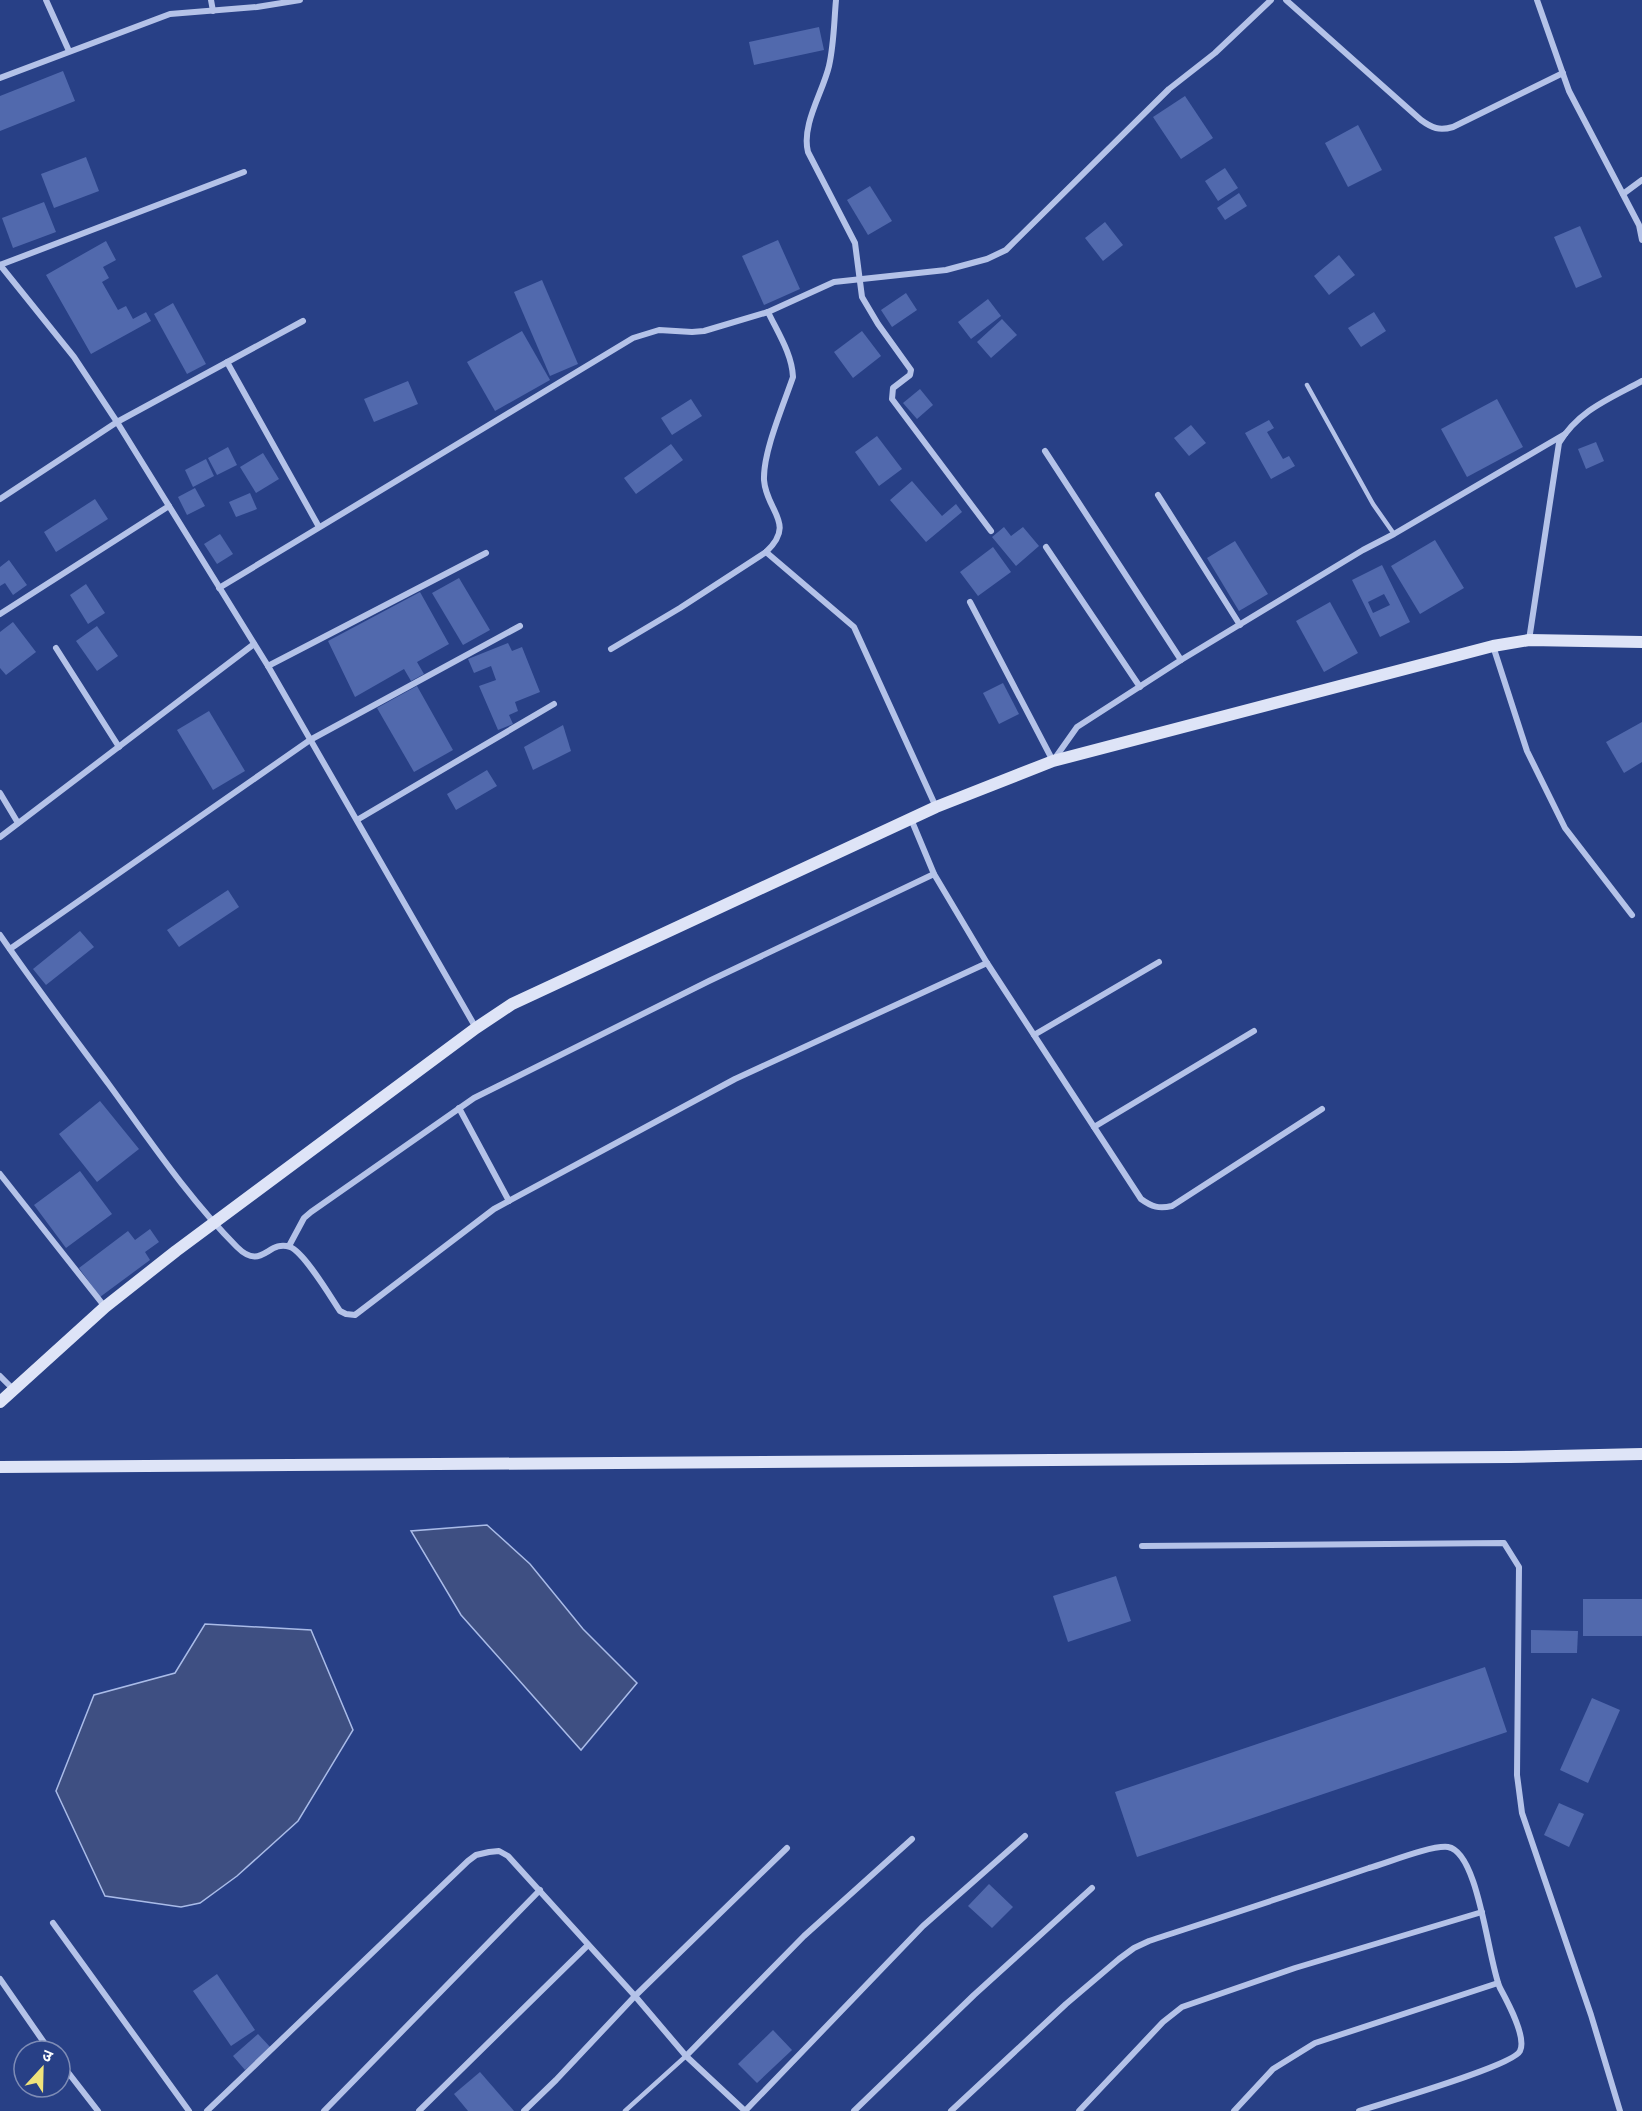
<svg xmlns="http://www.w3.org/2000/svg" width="1642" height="2111" viewBox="0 0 1642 2111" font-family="Barlow,'Noto Sans Devanagari',sans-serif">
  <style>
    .water { fill: #3e4f82; stroke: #a9bbe8; stroke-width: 1.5 }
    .building { fill: #5169ad; fill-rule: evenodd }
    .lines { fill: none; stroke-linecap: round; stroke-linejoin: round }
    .lane { stroke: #b4c2e8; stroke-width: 4.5 }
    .street { stroke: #b4c2e8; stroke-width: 6 }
    .secondary { stroke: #dee4f7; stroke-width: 12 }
  </style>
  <rect width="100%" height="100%" fill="#284086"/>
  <g class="water">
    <polygon points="487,1525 530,1564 583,1629 637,1683 581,1750 461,1615 411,1531"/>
    <polygon points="205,1624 311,1630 353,1730 298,1821 237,1876 200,1903 181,1907 105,1896 56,1791 94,1695 175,1673"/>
  </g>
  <g class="building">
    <polygon points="819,27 824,50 754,65 749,42"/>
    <polygon points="63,71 75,101 0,131 0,96"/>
    <polygon points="1185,96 1213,138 1181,159 1153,117"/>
    <polygon points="1358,125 1382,170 1348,187 1325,143"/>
    <polygon points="86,157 99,191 54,208 41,174"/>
    <polygon points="1225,168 1238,188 1218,201 1205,181"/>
    <polygon points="870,186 892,221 868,235 847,200"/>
    <polygon points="1239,193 1247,206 1225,220 1217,208"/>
    <polygon points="44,202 56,232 13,248 2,218"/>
    <polygon points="1105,222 1123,245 1103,261 1085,238"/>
    <polygon points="1580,226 1602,277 1576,288 1554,237"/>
    <polygon points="778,240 800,289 764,305 742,256"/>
    <polygon points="106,241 116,260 103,267 109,278 102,282 118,310 126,306 133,319 146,312 151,321 91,354 46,275"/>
    <polygon points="1339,255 1355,275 1329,295 1314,276"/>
    <polygon points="542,280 578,364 550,376 514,292"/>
    <polygon points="906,293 917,310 892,327 881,310"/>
    <polygon points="988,299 1001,316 971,339 958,322"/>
    <polygon points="173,303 206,364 187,374 154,314"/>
    <polygon points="1374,312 1386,331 1361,347 1348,328"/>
    <polygon points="1002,319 1017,335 991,358 977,342"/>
    <polygon points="522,331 550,380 495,411 467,362"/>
    <polygon points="862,331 881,356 853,378 834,352"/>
    <polygon points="408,381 418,404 374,422 364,399"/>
    <polygon points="920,389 933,405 917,419 903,403"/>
    <polygon points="691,399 702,416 672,435 661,418"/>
    <polygon points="1497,399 1523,447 1467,477 1441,429"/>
    <polygon points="1269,420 1274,428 1267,432 1283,459 1289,456 1295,466 1271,479 1245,433"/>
    <polygon points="1191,425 1206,443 1189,456 1174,438"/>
    <polygon points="877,436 902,469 879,486 855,452"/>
    <polygon points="1596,442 1604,461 1586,469 1578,449"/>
    <polygon points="671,444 683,460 636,494 624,478"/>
    <polygon points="228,447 237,465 217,475 208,458"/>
    <polygon points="263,453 279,479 256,493 240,467"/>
    <polygon points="206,459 214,476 193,487 185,470"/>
    <polygon points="912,481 942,516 956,504 962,512 926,542 890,500"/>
    <polygon points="195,488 205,506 187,515 178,497"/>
    <polygon points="250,493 257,509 236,517 229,502"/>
    <polygon points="95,499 108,519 56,552 44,532"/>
    <polygon points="1004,527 1011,536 1023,527 1039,546 1016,566 992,537"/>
    <polygon points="220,534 233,554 217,564 204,544"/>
    <polygon points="1435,540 1464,588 1420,614 1391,566"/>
    <polygon points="1235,541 1268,594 1239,611 1207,558"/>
    <polygon points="993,547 1011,572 978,596 960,572"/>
    <polygon points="9,560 27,585 13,595 5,583 0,586 0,567"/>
    <path d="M1382,565L1410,622L1380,637L1352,580ZM1384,594L1390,605L1373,613L1368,602Z"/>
    <polygon points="459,578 490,630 463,645 432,593"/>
    <polygon points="86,584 105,613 88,624 70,595"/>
    <polygon points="420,592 449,644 417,662 424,674 411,681 404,669 355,697 328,641"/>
    <polygon points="1330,602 1358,653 1324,672 1296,621"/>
    <polygon points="13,622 36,652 6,675 0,668 0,632"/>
    <polygon points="97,626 118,656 97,671 76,641"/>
    <polygon points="508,643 512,651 522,647 540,692 515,702 518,711 509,715 513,724 498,730 479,686 496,680 491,666 474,673 468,659"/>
    <polygon points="1003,683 1019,714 999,724 983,693"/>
    <polygon points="417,686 453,750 414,772 377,708"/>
    <polygon points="209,711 245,771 213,790 177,730"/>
    <polygon points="1642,722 1642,762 1624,773 1606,742"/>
    <polygon points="563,725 571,751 533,770 524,747"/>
    <polygon points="487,770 497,786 456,810 447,794"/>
    <polygon points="228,890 239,907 179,947 167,930"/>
    <polygon points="80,931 94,947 46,985 33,969"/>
    <polygon points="100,1101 139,1149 97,1182 59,1134"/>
    <polygon points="80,1171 112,1214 66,1248 34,1205"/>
    <polygon points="150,1229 159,1242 145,1252 150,1260 100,1297 79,1268 128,1231 135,1240"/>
    <polygon points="1116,1576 1131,1621 1068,1642 1053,1596"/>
    <rect x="1583" y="1599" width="59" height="37"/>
    <polygon points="1531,1630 1578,1631 1577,1653 1531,1653"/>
    <polygon points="1485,1667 1507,1732 1137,1857 1115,1792"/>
    <polygon points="1592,1698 1620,1710 1588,1783 1560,1770"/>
    <polygon points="1559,1803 1584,1814 1569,1847 1544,1835"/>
    <polygon points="989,1884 1013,1907 992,1928 968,1906"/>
    <polygon points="217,1974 255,2030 231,2046 193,1991"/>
    <polygon points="773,2030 792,2050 757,2083 738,2064"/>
    <polygon points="258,2034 271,2048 245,2070 233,2056"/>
    <polygon points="480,2072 514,2111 468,2111 454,2094"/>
  </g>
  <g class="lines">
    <g class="lane">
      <polyline points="1307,385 1373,504 1394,534"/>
      <polyline points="625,2111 686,2056"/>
    </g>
    <g class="street">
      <polyline points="46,0 69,51"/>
      <polyline points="211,0 213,11"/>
      <path d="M836,0C834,22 834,44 829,66C823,92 801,125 808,152L855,243L862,297L878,324L911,370L910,375L893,388L892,399L991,531"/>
      <path d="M1286,0L1421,120C1432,128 1439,131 1453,127L1563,73"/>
      <polyline points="1537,0 1569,91 1639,225 1642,240"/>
      <polyline points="0,78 170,14 257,7 300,0"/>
      <polyline points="1623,194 1642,180"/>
      <polyline points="0,265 74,357 117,422 268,666 476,1028"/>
      <polyline points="0,265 244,172"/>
      <polyline points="227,362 319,527"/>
      <polyline points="1045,451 1181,660"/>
      <polyline points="1158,495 1240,625"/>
      <polyline points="0,499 117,422 303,321"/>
      <polyline points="1046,547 1140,687"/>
      <polyline points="766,552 854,627 936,807"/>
      <polyline points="219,588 633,338 659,330 692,332 704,331 768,312 834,282 946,270 987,259 1006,250 1169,89 1215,53 1271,0"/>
      <polyline points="970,602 1053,761 1077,727 1181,660 1363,550 1394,534 1565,434"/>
      <polyline points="0,614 169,506"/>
      <path d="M1529,640L1559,443C1579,410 1609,399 1642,381"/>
      <polyline points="1493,646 1527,751 1565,828 1632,915"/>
      <polyline points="56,648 119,747"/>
      <path d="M611,649L680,608L766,552C797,523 766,511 764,480C763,452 783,406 793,377C792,354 778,333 768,312"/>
      <polyline points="268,666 486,553"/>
      <polyline points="0,793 18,823"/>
      <path d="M911,819L934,874L987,963L1141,1199C1152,1207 1159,1209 1172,1206L1322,1109"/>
      <polyline points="357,820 554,704"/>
      <polyline points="0,837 254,644"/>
      <path d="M0,935C35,986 73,1036 110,1086C150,1141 189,1199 237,1247C262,1272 268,1239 290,1247C304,1252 330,1296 340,1311L346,1314L355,1315L494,1209L735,1079L987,963"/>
      <polyline points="10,949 310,740 520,626"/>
      <polyline points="1034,1035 1159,962"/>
      <polyline points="459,1108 509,1201"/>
      <polyline points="1094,1127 1254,1031"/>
      <polyline points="0,1174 105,1307"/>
      <polyline points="289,1246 304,1218 311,1212 474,1098 709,981 934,874"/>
      <polyline points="0,1376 14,1390"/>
      <polyline points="1142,1546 1504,1543 1519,1567 1517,1775 1522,1813 1591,2015 1620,2111"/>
      <polyline points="53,1923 189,2111"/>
      <polyline points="0,1979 50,2051"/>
      <polyline points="686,2056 804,1936 912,1839"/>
      <polyline points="60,2062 98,2111"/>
      <polyline points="207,2111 468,1861 476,1855 489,1852 499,1851 508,1856 635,1996 686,2056 745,2111"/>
      <polyline points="324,2111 540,1890"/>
      <polyline points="419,2111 587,1946"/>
      <polyline points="524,2111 556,2080 635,1996 787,1848"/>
      <polyline points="745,2111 923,1926 1025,1836"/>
      <polyline points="854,2111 974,1995 1092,1888"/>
      <path d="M951,2111L1066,2004L1119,1959L1134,1948L1149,1941C1222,1917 1296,1893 1369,1868C1387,1863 1431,1845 1448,1847C1479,1852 1488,1961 1500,1988C1507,2001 1527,2037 1520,2051C1513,2066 1383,2103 1359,2111"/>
      <polyline points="1079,2111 1163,2022 1182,2007 1295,1968 1482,1912"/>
      <polyline points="1234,2111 1273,2069 1315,2043 1498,1983"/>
    </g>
    <g class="secondary">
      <polyline points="0,1402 105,1307 176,1251 476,1028 512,1004 936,807 1053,761 1493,646 1529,640 1642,642"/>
      <polyline points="0,1467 1510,1457 1642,1454"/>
    </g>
  </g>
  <g transform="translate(42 2069) rotate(22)"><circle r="28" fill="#284086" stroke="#7e8cb6" stroke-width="1.5"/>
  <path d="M0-4.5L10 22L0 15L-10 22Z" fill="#efe37b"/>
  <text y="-9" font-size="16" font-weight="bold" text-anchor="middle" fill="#ffffff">उ</text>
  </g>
</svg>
